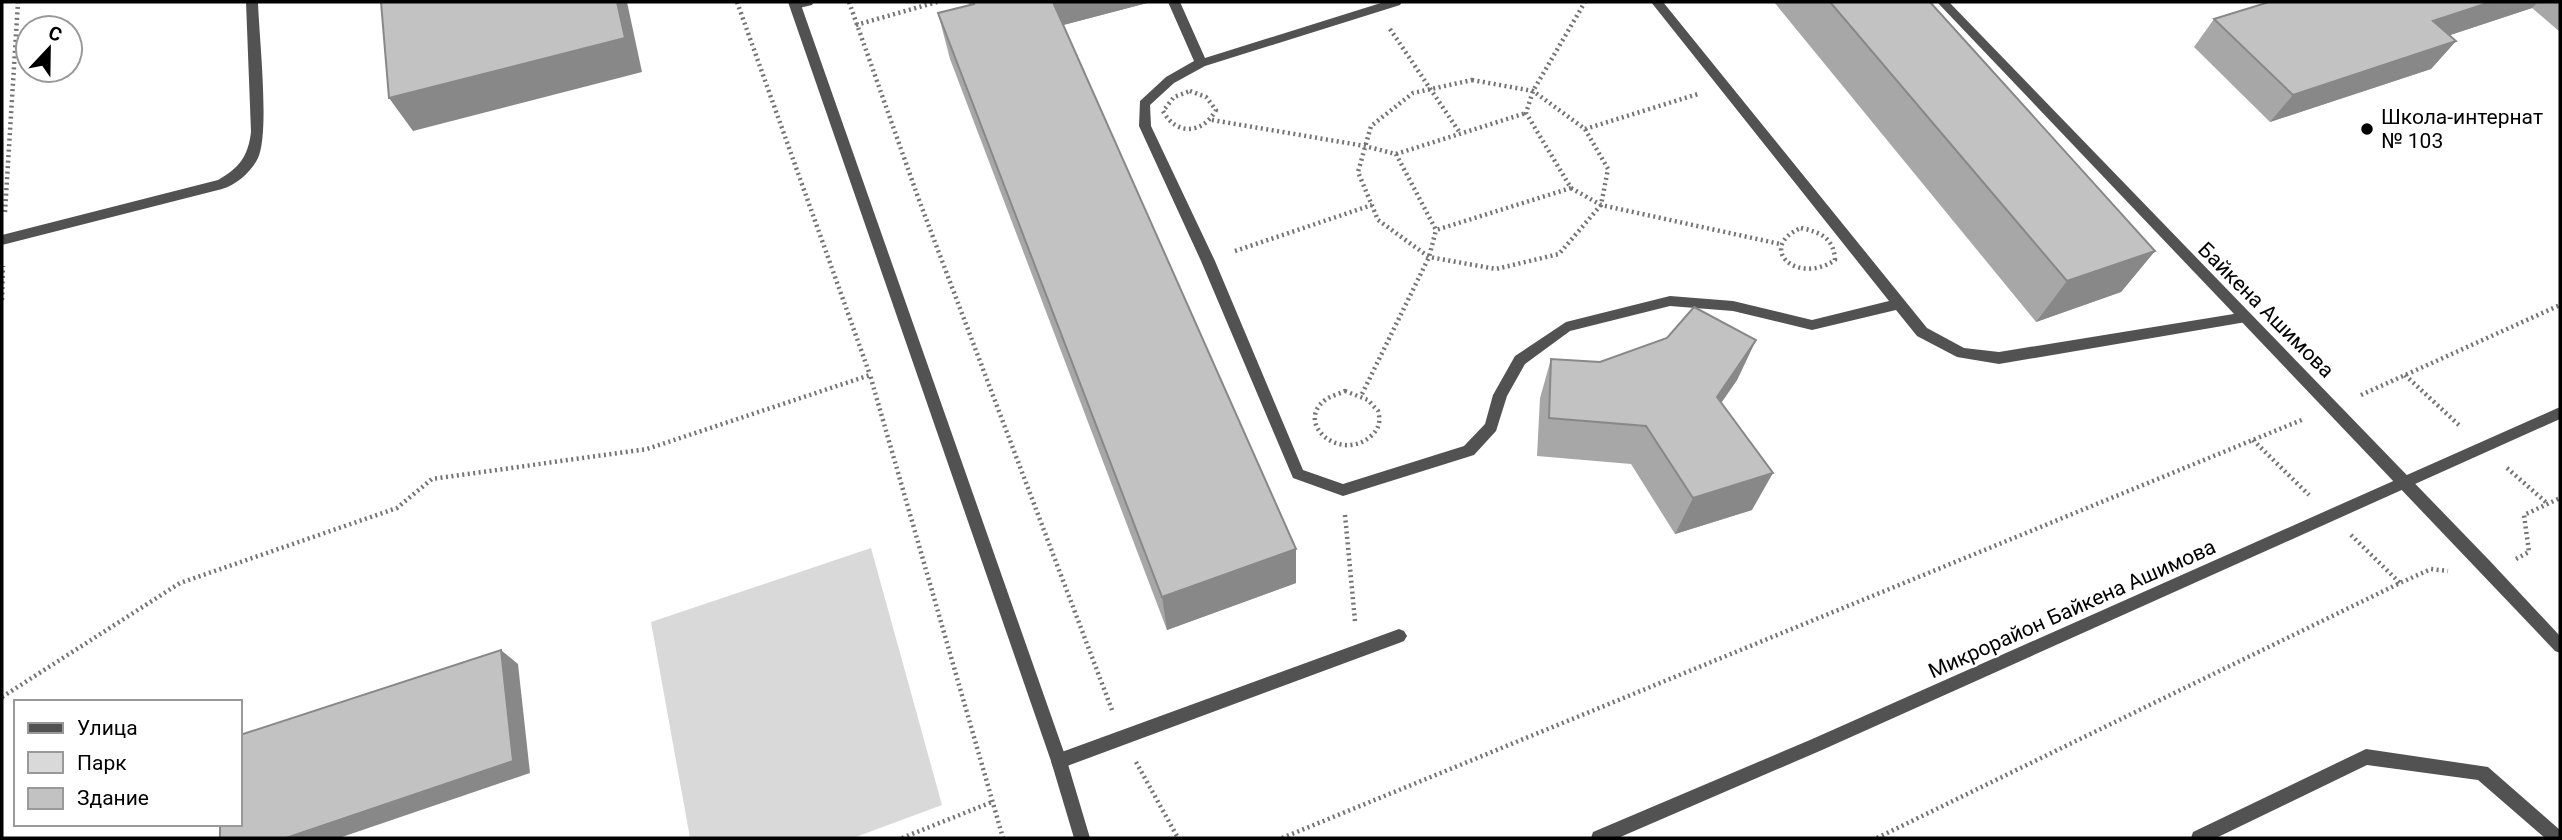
<svg xmlns="http://www.w3.org/2000/svg" width="2562" height="840" viewBox="0 0 2562 840" font-family="Roboto,sans-serif">
  <style>
    .green { fill: #d9d9d9 }
    .lines { fill: none; stroke-linecap: round; stroke-linejoin: round }
    .path { stroke: #747474; stroke-width: 4.5; stroke-dasharray: 2 3.5; stroke-linecap: butt }
    .service { fill: #525252; fill-rule: evenodd }
    .minor { fill: #525252; fill-rule: evenodd }
    .tertiary { fill: #525252; fill-rule: evenodd }
    .wall { fill: #a7a7a7 }
    .shaded-wall { fill: #888 }
    .building { fill: #c2c2c2; stroke: #888; stroke-width: 2 }
    .poi-dot { fill: #000; stroke: #fff; stroke-width: 2.5 }
    .labels { text-anchor: middle; dominant-baseline: central; stroke-width: 5; stroke-linejoin: round; paint-order: stroke }
    .poi-label { font-size: 21px; fill: #000; stroke: #fff; text-anchor: start }
    .street-label { font-size: 21px; fill: #000; stroke: #fff }
  </style>
  <rect width="100%" height="100%" fill="#fff"/>
  <polygon class="green" points="871,548 942,805 853,838 690,838 651,622"/>
  <g class="lines">
    <g class="path">
      <polyline points="737,2 870,375"/>
      <polyline points="849,2 919,200 1112,710"/>
      <polyline points="856,25 937,2"/>
      <polyline points="1390,29 1460,133"/>
      <polygon points="1472,80 1533,91 1585,129 1608,169 1601,205 1559,254 1496,269 1429,257 1378,220 1358,172 1371,126 1413,93"/>
      <path d="M1190,91L1206,97L1216,110C1203,134 1176,136 1163,111L1174,97Z"/>
      <polyline points="1212,120 1365,146 1396,154 1436,230 1571,188 1526,113 1533,91 1585,2"/>
      <polyline points="1585,129 1698,94"/>
      <polyline points="1396,154 1526,113"/>
      <polyline points="1571,188 1601,205 1780,244"/>
      <polyline points="5,212 18,2"/>
      <path d="M1801,228C1820,232 1834,238 1835,260C1796,286 1756,247 1801,228Z"/>
      <polyline points="1235,251 1372,205"/>
      <polyline points="2,300 3,266"/>
      <polyline points="2405,375 2461,427"/>
      <path d="M1345,391L1368,400L1378,411C1381,421 1379,429 1371,436C1341,463 1294,424 1325,400C1330,396 1339,394 1345,391Z"/>
      <polyline points="1362,394 1429,257 1436,230"/>
      <polyline points="2361,395 2560,305"/>
      <polyline points="2253,440 2309,495"/>
      <polyline points="2507,468 2548,504"/>
      <polyline points="1345,515 1355,621"/>
      <polyline points="2351,535 2400,583"/>
      <polyline points="2516,559 2529,552 2524,515 2560,498"/>
      <polyline points="2,697 180,583 397,508 432,479 647,449 870,375 1003,838"/>
      <polyline points="1136,762 1178,838"/>
      <polyline points="902,838 992,802"/>
      <polyline points="1282,838 2304,419"/>
      <polyline points="1877,838 2400,583 2431,569 2448,571"/>
    </g>
    <g class="service">
      <path d="M246,2H258C259,36 270,132 258,158C251,172 237,184 222,189L2,245V235L218,180C239,168 248,157 251,132Z"/>
      <polygon points="792,2 814,2 812,5 795,9 789,5"/>
      <polygon points="1168,2 1180,2 1205,58 1384,2 1402,2 1400,5 1205,66 1174,83 1150,105 1151,126 1215,261 1303,470 1343,484 1464,446 1485,424 1493,395 1515,356 1566,322 1670,296 1733,301 1812,320 1889,301 1651,2 1663,2 1927,328 1964,348 1999,352 2246,312 2253,317 2246,322 1999,364 1957,357 1917,336 1896,310 1812,330 1733,311 1670,306 1570,331 1525,364 1507,396 1496,431 1474,455 1343,496 1293,478 1201,261 1139,126 1140,101 1166,77 1194,61"/>
      <polygon points="1399,629 1404,631 1407,636 1404,641 1399,643 1059,769 1053,767 1051,761 1053,755 1059,753"/>
      <polygon points="2366,749 2488,767 2560,830 2560,838 2545,838 2478,780 2367,765 2216,838 2191,838 2193,832"/>
    </g>
    <g class="minor">
      <polygon points="788,2 800,2 1067,761 1090,838 1074,838 1051,761"/>
      <polygon points="1937,2 1949,2 2489,560 2560,636 2560,653 2555,651"/>
    </g>
    <polygon class="tertiary" points="2560,407 2560,419 1822,750 1618,838 1591,838 1593,832 1810,740"/>
  </g>
  <g class="wall">
    <polygon points="968,2 1151,2 1063,25 1296,583 1167,630 950,59 938,13 969,5"/>
    <polygon points="1774,2 1930,2 2155,251 2121,292 2036,322"/>
    <polygon points="2269,2 2560,2 2560,32 2532,8 2450,35 2456,41 2431,69 2270,122 2194,47 2214,19"/>
    <polygon points="1667,338 1756,340 1737,380 1721,403 1752,510 1675,534 1631,464 1537,456 1540,398 1551,359 1600,362"/>
  </g>
  <g class="shaded-wall">
    <polygon points="617,2 627,2 642,72 413,131 389,98"/>
    <polygon points="1047,2 1151,2 1052,28"/>
    <polygon points="2491,2 2538,2 2532,8 2408,49 2433,21"/>
    <polygon points="2456,41 2431,69 2270,122 2293,95"/>
    <polygon points="2155,251 2121,292 2036,322 2067,281"/>
    <polygon points="1756,340 1737,380 1699,435 1717,397"/>
    <polygon points="1773,473 1752,510 1675,534 1693,498"/>
    <polygon points="1296,549 1296,583 1167,630 1162,597"/>
    <polygon points="501,650 518,664 530,773 339,838 286,838"/>
  </g>
  <g class="building">
    <polygon points="381,2 617,2 625,38 389,98"/>
    <polygon points="973,2 1053,2 1296,549 1162,597 938,13 974,4"/>
    <polygon points="1830,2 1930,2 2155,251 2067,281"/>
    <polygon points="2269,2 2491,2 2433,21 2456,41 2293,95 2214,19"/>
    <polygon points="1694,307 1756,340 1717,397 1773,473 1693,498 1646,426 1549,418 1551,359 1600,362 1667,338"/>
    <polygon points="501,650 513,761 286,838 220,838 220,824 240,824 240,735"/>
  </g>
  <circle class="poi-dot" cx="2367" cy="129" r="7"/>
  <g class="labels">
    <g class="poi-label">
      <text x="2381" y="117">Школа-интернат<tspan x="2381" dy="24">№ 103</tspan></text>
    </g>
    <g class="street-label">
      <text transform="translate(2266 310) rotate(45)">Байкена Ашимова</text>
      <text transform="translate(2072 609) rotate(-24)">Микрорайон Байкена Ашимова</text>
    </g>
  </g>
  <rect width="2562" height="840" fill="none" stroke="#000000" stroke-width="7"/>
  <rect x="14" y="700" width="228" height="126" fill="#ffffff" stroke="#999999" stroke-width="2"/>
  <rect x="28" y="723" width="35" height="10" fill="#525252" stroke="#999999" stroke-width="2"/>
  <text x="77" y="735" font-size="21" fill="#000000">Улица</text>
  <rect x="28" y="752" width="35" height="21" fill="#d9d9d9" stroke="#999999" stroke-width="2"/>
  <text x="77" y="770" font-size="21" fill="#000000">Парк</text>
  <rect x="28" y="788" width="35" height="21" fill="#c2c2c2" stroke="#999999" stroke-width="2"/>
  <text x="77" y="805" font-size="21" fill="#000000">Здание</text>
  <g transform="translate(49 49) rotate(22)"><circle r="33" fill="#ffffff" stroke="#999999" stroke-width="2"/>
  <path d="M0-5L12 26L0 18L-12 26Z" fill="#000000"/>
  <text y="-10" font-size="19" font-weight="bold" text-anchor="middle" fill="#000000">С</text>
  </g>
</svg>
